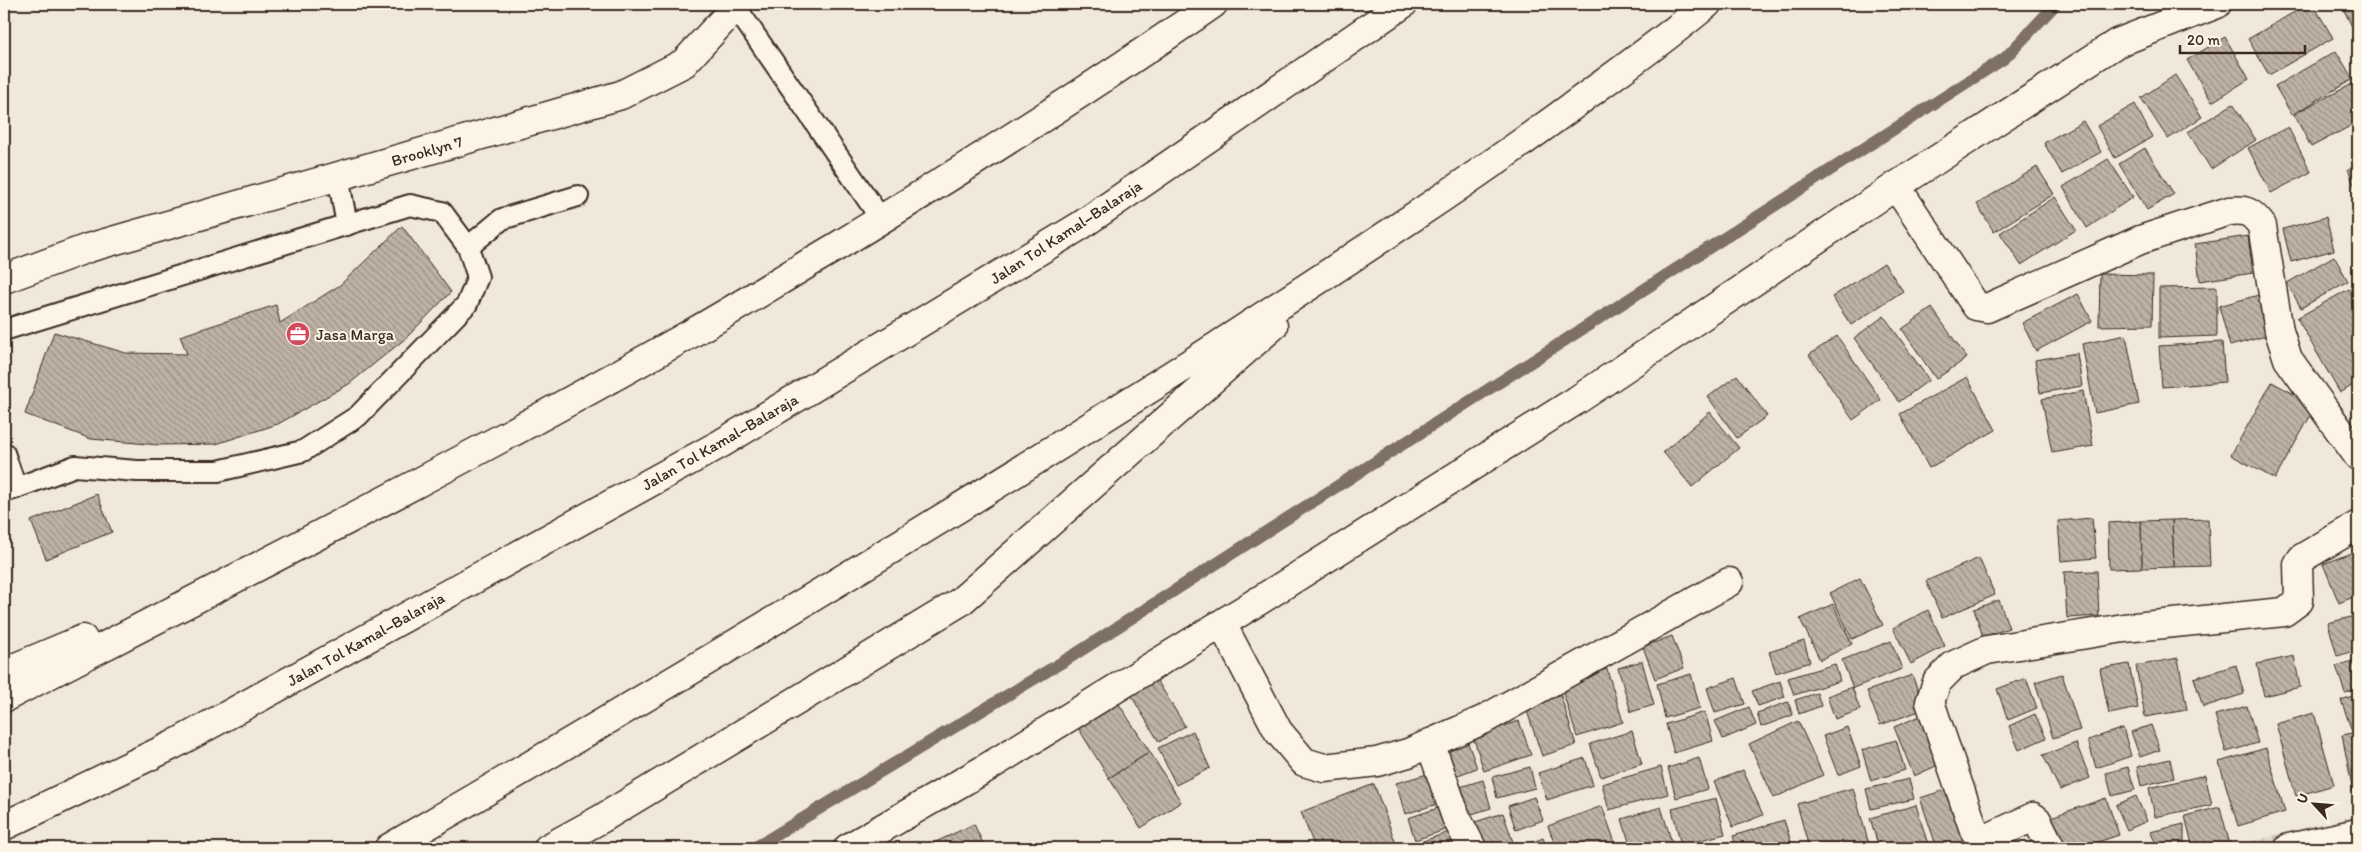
<svg xmlns="http://www.w3.org/2000/svg" width="2362" height="852" viewBox="0 0 2362 852" font-family="Itim,sans-serif">
  <style>
    .industrial { fill: url(#industrial-grid) }
    .lines { fill: none; stroke-linecap: round; stroke-linejoin: round }
    .stream { stroke: #7e7163; stroke-width: 12 }
    .building { fill: url(#building-back-hatch); stroke: #3b2a1e }
    .service-casing { stroke: #3b2a1e; stroke-width: 24 }
    .minor-casing { stroke: #3b2a1e; stroke-width: 31 }
    .motorway-casing { stroke: #3b2a1e; stroke-width: 31 }
    .service { stroke: #fcf5e5; stroke-width: 20 }
    .minor { stroke: #fcf5e5; stroke-width: 28 }
    .motorway { stroke: #fcf5e5; stroke-width: 28 }
    .labels { text-anchor: middle; dominant-baseline: central; stroke-width: 4; stroke-linejoin: round; paint-order: stroke }
    .street-label { font-size: 16px; fill: #3b2a1e; stroke: #fcf5e5 }
    .poi-label { font-size: 16px; fill: #3b2a1e; stroke: #fcf5e5; text-anchor: start }
  </style>
  <defs>
    <pattern id="industrial-grid" width="8" height="8" patternUnits="userSpaceOnUse" patternTransform="scale(1.25)"><rect width="8" height="8" fill="#e1d9c9"/><path d="M0 4h8M4 0v8" fill="none" stroke="#c2baac"/></pattern>
    <pattern id="building-back-hatch" width="6" height="6" patternUnits="userSpaceOnUse" patternTransform="scale(1.25)"><rect width="6" height="6" fill="#beb3a4"/><path d="M-1 5l2 2M0 0l6 6M5-1l2 2" fill="none" stroke="#9c9285"/></pattern>
  </defs>
  <rect width="100%" height="100%" fill="#f0e9d9"/>
  <filter id="ink" filterUnits="userSpaceOnUse"><feTurbulence type="fractalNoise" baseFrequency=".02" numOctaves="2"/><feDisplacementMap in="SourceGraphic" scale="10" xChannelSelector="R" yChannelSelector="G"/><feConvolveMatrix kernelMatrix="1 2 1 2 8 2 1 2 1" color-interpolation-filters="sRGB"/></filter>
  <g filter="url(#ink)">
    <polygon class="industrial" points="2358,815 2358,848 2224,848"/>
    <g class="lines">
      <polyline class="stream" points="754,848 1074,655 2005,58 2056,4"/>
    </g>
    <g class="building">
      <polygon points="2308,4 2313,4 2333,38 2269,75 2248,39"/>
      <polygon points="2341,4 2358,4 2358,39"/>
      <polygon points="2225,37 2249,79 2212,102 2187,60"/>
      <polygon points="2336,51 2353,79 2292,115 2275,86"/>
      <polygon points="2175,75 2202,117 2168,139 2141,98"/>
      <polygon points="2356,82 2358,87 2358,122 2311,147 2294,114"/>
      <polygon points="2135,104 2152,137 2115,158 2097,126"/>
      <polygon points="2233,104 2256,140 2211,169 2188,132"/>
      <polygon points="2083,121 2101,152 2062,174 2044,143"/>
      <polygon points="2288,127 2311,172 2271,193 2248,148"/>
      <polygon points="2145,148 2174,194 2147,210 2119,164"/>
      <polygon points="2108,159 2133,197 2087,228 2063,187"/>
      <polygon points="2358,165 2358,195 2348,169"/>
      <polygon points="2037,167 2054,194 1994,232 1977,204"/>
      <polygon points="2055,197 2076,230 2021,265 2000,233"/>
      <polygon points="2326,217 2334,250 2291,262 2283,229"/>
      <polygon points="402,226 451,292 406,338 349,384 278,424 216,444 159,445 91,439 25,414 54,332 126,353 187,354 180,336 276,305 280,323 340,285"/>
      <polygon points="2248,236 2253,273 2200,281 2195,244"/>
      <polygon points="2334,256 2348,281 2301,308 2287,283"/>
      <polygon points="1884,263 1903,291 1851,325 1832,297"/>
      <polygon points="2100,274 2153,275 2152,325 2099,326"/>
      <polygon points="2217,287 2217,336 2159,338 2159,288"/>
      <polygon points="2349,289 2358,304 2358,382 2340,393 2297,318"/>
      <polygon points="2078,294 2092,321 2036,351 2022,323"/>
      <polygon points="2262,294 2273,334 2230,346 2219,306"/>
      <polygon points="1932,308 1967,358 1936,379 1902,329"/>
      <polygon points="1884,316 1929,380 1899,402 1854,338"/>
      <polygon points="2126,335 2139,404 2095,413 2082,344"/>
      <polygon points="1837,336 1881,400 1853,420 1809,355"/>
      <polygon points="2222,342 2225,382 2162,387 2159,346"/>
      <polygon points="2077,353 2082,386 2040,393 2035,360"/>
      <polygon points="1737,375 1767,416 1737,438 1708,397"/>
      <polygon points="1967,377 1996,430 1929,468 1900,414"/>
      <polygon points="2272,382 2316,406 2275,479 2231,455"/>
      <polygon points="2083,391 2093,446 2052,453 2042,399"/>
      <polygon points="1710,412 1739,448 1692,487 1663,452"/>
      <polygon points="97,494 112,532 46,559 31,521"/>
      <polygon points="2092,518 2096,558 2061,561 2058,521"/>
      <polygon points="2208,519 2210,566 2174,567 2172,520"/>
      <polygon points="2172,520 2174,567 2142,568 2141,521"/>
      <polygon points="2141,521 2142,568 2109,569 2108,523"/>
      <polygon points="2358,550 2358,595 2339,603 2323,564"/>
      <polygon points="1979,558 1995,595 1942,618 1926,581"/>
      <polygon points="2097,571 2099,616 2067,618 2064,572"/>
      <polygon points="1860,578 1883,625 1852,639 1830,593"/>
      <polygon points="1999,600 2009,628 1983,637 1974,609"/>
      <polygon points="1833,604 1852,644 1820,660 1800,619"/>
      <polygon points="1928,610 1945,646 1911,664 1893,628"/>
      <polygon points="2358,615 2358,650 2337,656 2328,623"/>
      <polygon points="1672,636 1684,668 1655,679 1643,647"/>
      <polygon points="1804,641 1810,662 1776,673 1769,652"/>
      <polygon points="1891,641 1902,669 1853,688 1842,660"/>
      <polygon points="2294,656 2300,687 2264,696 2257,664"/>
      <polygon points="2178,658 2187,710 2145,717 2136,666"/>
      <polygon points="2358,659 2358,689 2345,693 2336,666"/>
      <polygon points="1642,661 1654,705 1631,712 1618,668"/>
      <polygon points="1835,664 1840,681 1794,695 1788,678"/>
      <polygon points="2129,664 2138,708 2109,714 2100,669"/>
      <polygon points="2236,665 2244,694 2203,707 2194,678"/>
      <polygon points="1607,669 1623,722 1577,737 1560,683"/>
      <polygon points="1691,674 1700,708 1665,718 1657,684"/>
      <polygon points="2062,674 2080,730 2053,738 2035,682"/>
      <polygon points="1912,675 1925,709 1880,725 1867,691"/>
      <polygon points="1155,677 1185,726 1159,742 1129,692"/>
      <polygon points="1736,678 1745,704 1715,713 1707,688"/>
      <polygon points="2026,678 2037,708 2008,720 1997,689"/>
      <polygon points="1780,681 1785,697 1758,706 1752,691"/>
      <polygon points="1558,687 1576,745 1542,756 1523,699"/>
      <polygon points="1852,687 1860,710 1835,719 1827,696"/>
      <polygon points="1817,693 1821,706 1799,714 1795,700"/>
      <polygon points="2358,694 2358,729 2352,731 2341,700"/>
      <polygon points="1117,701 1150,752 1109,778 1077,726"/>
      <polygon points="1788,702 1793,715 1761,727 1757,713"/>
      <polygon points="2247,706 2258,743 2226,752 2215,715"/>
      <polygon points="1749,707 1756,725 1723,739 1715,721"/>
      <polygon points="1705,712 1713,741 1674,753 1666,724"/>
      <polygon points="2314,713 2334,785 2296,796 2276,724"/>
      <polygon points="1925,714 1945,762 1914,776 1894,727"/>
      <polygon points="2035,714 2046,738 2019,750 2009,726"/>
      <polygon points="1519,721 1531,755 1484,771 1473,736"/>
      <polygon points="1798,721 1823,775 1774,798 1749,744"/>
      <polygon points="2151,725 2160,750 2140,757 2131,732"/>
      <polygon points="1847,727 1861,766 1838,775 1823,736"/>
      <polygon points="2123,728 2131,756 2096,768 2088,740"/>
      <polygon points="1193,731 1210,768 1176,785 1158,748"/>
      <polygon points="1632,731 1642,764 1601,777 1590,744"/>
      <polygon points="2358,732 2358,806 2356,806 2342,735"/>
      <polygon points="1467,740 1477,768 1450,778 1442,747"/>
      <polygon points="1896,740 1905,770 1871,781 1862,750"/>
      <polygon points="2076,743 2090,778 2060,790 2043,755"/>
      <polygon points="2266,748 2285,812 2238,826 2219,762"/>
      <polygon points="1150,752 1181,802 1141,828 1109,778"/>
      <polygon points="1585,758 1593,785 1547,800 1538,773"/>
      <polygon points="1699,758 1708,789 1676,798 1668,768"/>
      <polygon points="2170,759 2174,778 2141,786 2137,767"/>
      <polygon points="1530,767 1535,788 1497,798 1492,777"/>
      <polygon points="1661,767 1668,794 1609,810 1602,784"/>
      <polygon points="2128,767 2135,790 2112,796 2106,773"/>
      <polygon points="1743,770 1763,815 1733,827 1714,782"/>
      <polygon points="1431,773 1441,803 1405,814 1396,783"/>
      <polygon points="2205,775 2212,805 2155,817 2149,788"/>
      <polygon points="1909,779 1914,799 1871,809 1866,789"/>
      <polygon points="1483,780 1491,808 1459,818 1450,790"/>
      <polygon points="1374,784 1396,844 1385,848 1315,848 1301,812"/>
      <polygon points="1853,788 1870,848 1809,848 1797,804"/>
      <polygon points="1951,788 1970,848 1937,848 1920,798"/>
      <polygon points="2136,796 2147,821 2127,830 2116,805"/>
      <polygon points="1534,797 1543,820 1516,830 1508,806"/>
      <polygon points="1716,798 1725,834 1681,845 1672,809"/>
      <polygon points="2106,798 2119,835 2080,848 2059,848 2048,818"/>
      <polygon points="1916,805 1929,848 1879,848 1870,818"/>
      <polygon points="1444,806 1451,828 1415,840 1408,818"/>
      <polygon points="1602,806 1617,848 1556,848 1548,826"/>
      <polygon points="1661,807 1673,846 1664,848 1631,848 1622,819"/>
      <polygon points="2220,807 2230,845 2217,848 2193,848 2185,816"/>
      <polygon points="1503,813 1513,842 1494,848 1477,848 1469,824"/>
      <polygon points="1784,820 1793,848 1737,848 1733,836"/>
      <polygon points="974,824 985,848 923,848"/>
      <polygon points="2184,824 2184,848 2159,848 2150,832"/>
      <polygon points="1458,829 1464,848 1422,848 1420,842"/>
      <polygon points="1543,838 1547,848 1518,848"/>
    </g>
    <g class="lines">
      <g class="service-casing">
        <g id="service">
          <polyline points="735,6 881,219"/>
          <polyline points="338,176 347,225"/>
          <polyline points="468,247 502,219 578,196"/>
          <polyline points="4,330 410,205 442,212 468,247 478,277 467,304 358,416 303,451 218,471 137,471 75,466 16,488"/>
          <polyline points="4,453 16,488 4,492"/>
        </g>
      </g>
      <g class="minor-casing">
        <g id="minor">
          <path d="M1896,186L1976,306L1987,308L2140,240L2229,211C2246,209 2252,212 2262,226L2279,331L2288,359L2358,456"/>
          <polyline points="4,279 88,248 621,95 684,63 738,4"/>
          <polyline points="1222,624 1278,731 1304,762 1324,768 1377,762 1408,753 1483,720 1729,582"/>
          <polyline points="1430,743 1456,817 1472,848"/>
          <polyline points="848,848 983,770 1260,600 1577,400 1896,186 2117,43 2217,4"/>
          <polyline points="2051,848 2037,820 2033,817 1988,838 1981,838 1974,830 1930,702 1937,682 1954,665 1987,650 2124,628 2284,612 2299,601 2298,564 2302,558 2358,525"/>
          <polyline points="2289,848 2358,833"/>
        </g>
      </g>
      <g class="motorway-casing">
        <g id="motorway">
          <polyline points="4,672 83,639"/>
          <path d="M4,698C234,579 466,461 692,333C740,306 788,275 836,247C964,169 1091,89 1213,4"/>
          <polyline points="4,826 173,745 722,443 1080,226 1403,4"/>
          <path d="M389,848C668,686 945,520 1217,346C1340,266 1464,186 1582,99C1624,68 1667,38 1707,4"/>
          <polyline points="548,848 601,819 960,602 1273,326"/>
        </g>
      </g>
      <use href="#service" class="service"/>
      <use href="#minor" class="minor"/>
      <use href="#motorway" class="motorway"/>
    </g>
  </g>
  <defs>
    <g id="office-disc" transform="scale(1.25)"><circle r="9.5" fill="#d1495b" stroke="#fcf5e5"/><path d="M-6-3h4V-5.5h4V-3h4V5H-6ZM-1-4.5V-3h2v-1.5ZM-6 0V1H6V0Z" fill="#fff"/></g>
  </defs>
  <g fill-rule="evenodd">
    <use href="#office-disc" x="298" y="334"/>
  </g>
  <g class="labels">
    <g class="street-label">
      <text transform="translate(427 151) rotate(-16)">Brooklyn 7</text>
      <text transform="translate(1066 232) rotate(-33)">Jalan Tol Kamal–Balaraja</text>
      <text transform="translate(720 442) rotate(-30)">Jalan Tol Kamal–Balaraja</text>
      <text transform="translate(366 639) rotate(-29)">Jalan Tol Kamal–Balaraja</text>
    </g>
    <g class="poi-label">
      <text x="316" y="334">Jasa Marga</text>
    </g>
  </g>
  <rect width="2362" height="852" fill="none" stroke="#fcf5e5" stroke-width="20"/>
  <rect x="10" y="10" width="2342" height="832" fill="none" stroke="#3b2a1e" stroke-width="2" filter="url(#ink)"/>
  <g transform="translate(2314 804) rotate(296)" stroke="#fcf5e5" stroke-width="4" paint-order="stroke">
  <path d="M0-4L9 19L0 12L-9 19Z" fill="#3b2a1e"/>
  <text y="-8" font-size="14" font-weight="bold" text-anchor="middle" fill="#3b2a1e">U</text>
  </g>
  <path d="M2180 45v8h125v-8" fill="none" stroke="#3b2a1e" stroke-width="2.5"/>
  <text x="2187" y="45" font-size="15" fill="#3b2a1e" stroke="#fcf5e5" stroke-width="4" paint-order="stroke">20 m</text>
</svg>
